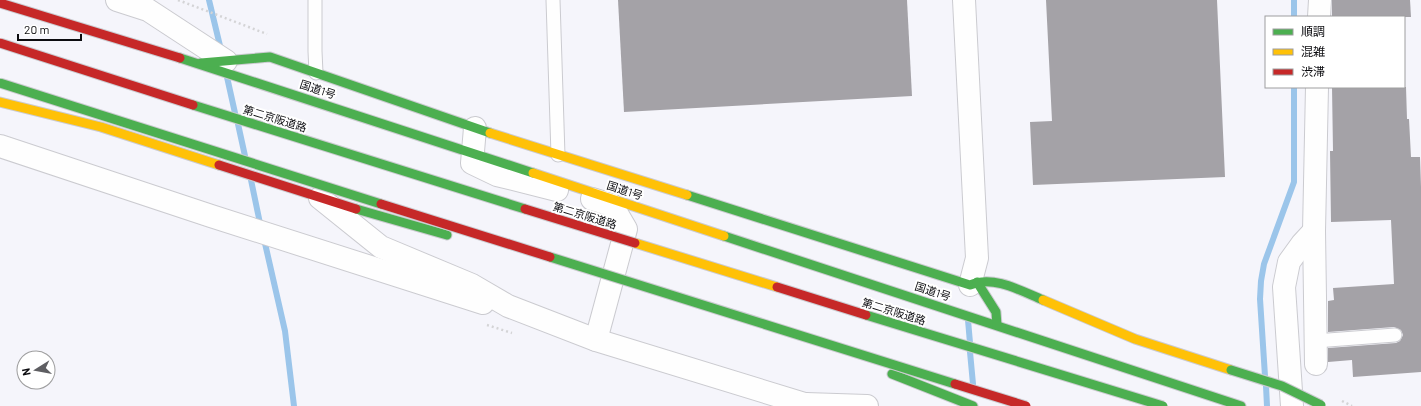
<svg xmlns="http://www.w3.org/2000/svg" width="1421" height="406" viewBox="0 0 1421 406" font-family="Barlow,'Noto Sans JP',sans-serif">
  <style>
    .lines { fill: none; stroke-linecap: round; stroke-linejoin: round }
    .stream { stroke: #9bc5ea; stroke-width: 6 }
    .building { fill: #a4a2a7 }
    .lane-casing { stroke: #cbcbd0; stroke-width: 15 }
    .street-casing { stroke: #cbcbd0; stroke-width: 24 }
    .fast-casing { stroke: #cbcbd0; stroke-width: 11 }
    .slow-casing { stroke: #cbcbd0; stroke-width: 11 }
    .jam-casing { stroke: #cbcbd0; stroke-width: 11 }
    .path { stroke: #d4d4d6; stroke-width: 2.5; stroke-dasharray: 2 3; stroke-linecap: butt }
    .lane { stroke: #fefefe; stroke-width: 13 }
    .street { stroke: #fefefe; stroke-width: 22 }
    .fast { stroke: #4caf50; stroke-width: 9 }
    .slow { stroke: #ffc107; stroke-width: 9 }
    .jam { stroke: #c62828; stroke-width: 9 }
    .fast-bridge-casing { stroke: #cbcbd0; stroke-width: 11; stroke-linecap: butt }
    .slow-bridge-casing { stroke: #cbcbd0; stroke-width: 11; stroke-linecap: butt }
    .jam-bridge-casing { stroke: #cbcbd0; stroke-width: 11; stroke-linecap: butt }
    .fast-bridge { stroke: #4caf50; stroke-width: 9 }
    .slow-bridge { stroke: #ffc107; stroke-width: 9 }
    .jam-bridge { stroke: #c62828; stroke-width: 9 }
    .labels { text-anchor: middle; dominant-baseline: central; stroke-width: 4; stroke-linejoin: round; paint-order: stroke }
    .street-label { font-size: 11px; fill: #0c0c10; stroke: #fff }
  </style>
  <rect width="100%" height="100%" fill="#f5f5fb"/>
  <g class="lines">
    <g class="stream">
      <polyline points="209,0 221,50"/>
      <polyline points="1294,0 1294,17"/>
      <polyline points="227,77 235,113"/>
      <polyline points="238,124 245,156"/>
      <polyline points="251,180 261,228"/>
      <polyline points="264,239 285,331 294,406"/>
      <polyline points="968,320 970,343"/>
      <polyline points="970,352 973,384"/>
      <polyline points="1265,376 1260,299 1261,281 1264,264 1294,182 1294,87"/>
      <polyline points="1266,386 1267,406"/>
    </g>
  </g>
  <g class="building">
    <polygon points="618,0 907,0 912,96 624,112"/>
    <polygon points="1046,0 1217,0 1225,177 1033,185 1030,122 1052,121"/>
    <polygon points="1332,0 1410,0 1411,17 1332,17"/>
    <polygon points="1332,87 1406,87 1407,119 1409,119 1411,157 1420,157 1421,187 1421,372 1353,377 1352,360 1328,362 1328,348 1396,343 1400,341 1403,335 1401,330 1394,327 1328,332 1328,301 1334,300 1333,288 1394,284 1391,220 1331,222 1330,151 1333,151"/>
  </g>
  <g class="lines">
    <g class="lane-casing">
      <g id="lane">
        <polyline points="315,0 315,51 316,73"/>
        <polyline points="553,0 558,155"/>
        <polyline points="1315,341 1395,335"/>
      </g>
    </g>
    <g class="street-casing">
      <g id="street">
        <polyline points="117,0 148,10 226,61"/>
        <polyline points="964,0 977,258 970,285"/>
        <polyline points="1319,17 1320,0"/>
        <polyline points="475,128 472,163 497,175 557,190"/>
        <polyline points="0,146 211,216 483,303"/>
        <polyline points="320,198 381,247 472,285 508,306 596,340 811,406"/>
        <polyline points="592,199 612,205 626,229 596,340"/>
        <polyline points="1316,364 1314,231 1317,87"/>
        <polyline points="806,404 867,406"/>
        <polyline points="1292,406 1284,287 1289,262 1302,244 1314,231"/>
      </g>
    </g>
    <g class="fast-casing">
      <g id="fast">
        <polyline points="180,58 533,173"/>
        <polyline points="201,63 270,57 490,133"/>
        <path d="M687,195L970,285C994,275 1021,291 1043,300"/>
        <polyline points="356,209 447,235"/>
        <polyline points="724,236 1241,406"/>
        <polyline points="977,282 996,312 997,325"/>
        <polyline points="892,374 973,406"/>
      </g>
    </g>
    <g class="slow-casing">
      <g id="slow">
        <polyline points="0,102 101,127 219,165"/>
        <polyline points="490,133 687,195"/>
        <polyline points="533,173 724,236"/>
        <polyline points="1043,300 1135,339 1231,370"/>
      </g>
    </g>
    <g class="jam-casing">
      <g id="jam">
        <polyline points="0,3 180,58"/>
        <polyline points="219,165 356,209"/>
      </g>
    </g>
    <g class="path">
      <polyline points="178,0 267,34"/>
      <polyline points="487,325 512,333"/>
      <polyline points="1342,401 1352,406"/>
    </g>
    <use href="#lane" class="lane"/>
    <use href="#street" class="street"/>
    <use href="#fast" class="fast"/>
    <use href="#slow" class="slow"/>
    <use href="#jam" class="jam"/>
    <g class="fast-bridge-casing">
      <g id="fast-bridge">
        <polyline points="0,83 381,204"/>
        <polyline points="193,105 525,209"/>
        <polyline points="550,257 955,384"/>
        <polyline points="866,315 1163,406"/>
        <polyline points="1231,370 1282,386 1321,405"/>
      </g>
    </g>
    <g class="slow-bridge-casing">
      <polyline id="slow-bridge" points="635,243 777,287"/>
    </g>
    <g class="jam-bridge-casing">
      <g id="jam-bridge">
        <polyline points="0,43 193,105"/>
        <polyline points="381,204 550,257"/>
        <polyline points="525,209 635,243"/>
        <polyline points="777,287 866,315"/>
        <polyline points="955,384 1026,406"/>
      </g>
    </g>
    <use href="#fast-bridge" class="fast-bridge"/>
    <use href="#slow-bridge" class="slow-bridge"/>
    <use href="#jam-bridge" class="jam-bridge"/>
  </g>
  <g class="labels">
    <g class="street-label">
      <text transform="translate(318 89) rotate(18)">国道1号</text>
      <text transform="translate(275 118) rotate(17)">第二京阪道路</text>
      <text transform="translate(625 190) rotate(18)">国道1号</text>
      <text transform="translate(585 215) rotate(17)">第二京阪道路</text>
      <text transform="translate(933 291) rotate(18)">国道1号</text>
      <text transform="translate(894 311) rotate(17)">第二京阪道路</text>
    </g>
  </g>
  <rect x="1265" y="16" width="140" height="72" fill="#ffffff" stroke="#9e9e9f"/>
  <rect x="1273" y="29" width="20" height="6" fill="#4caf50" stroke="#9e9e9f"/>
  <text x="1301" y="36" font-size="12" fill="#0c0c10">順調</text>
  <rect x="1273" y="49" width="20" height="6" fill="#ffc107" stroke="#9e9e9f"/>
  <text x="1301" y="56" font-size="12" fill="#0c0c10">混雑</text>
  <rect x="1273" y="69" width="20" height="6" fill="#c62828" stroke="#9e9e9f"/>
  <text x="1301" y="76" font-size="12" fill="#0c0c10">渋滞</text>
  <g transform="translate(36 370) rotate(259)"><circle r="19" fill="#ffffff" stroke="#9e9e9f"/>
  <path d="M0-3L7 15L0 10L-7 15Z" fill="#5e5e62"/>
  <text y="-6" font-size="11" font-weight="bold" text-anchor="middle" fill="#0c0c10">N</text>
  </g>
  <path d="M18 34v6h63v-6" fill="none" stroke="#0c0c10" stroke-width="2"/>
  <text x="24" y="34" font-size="12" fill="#0c0c10" stroke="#ffffff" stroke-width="3" paint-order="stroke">20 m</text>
</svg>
